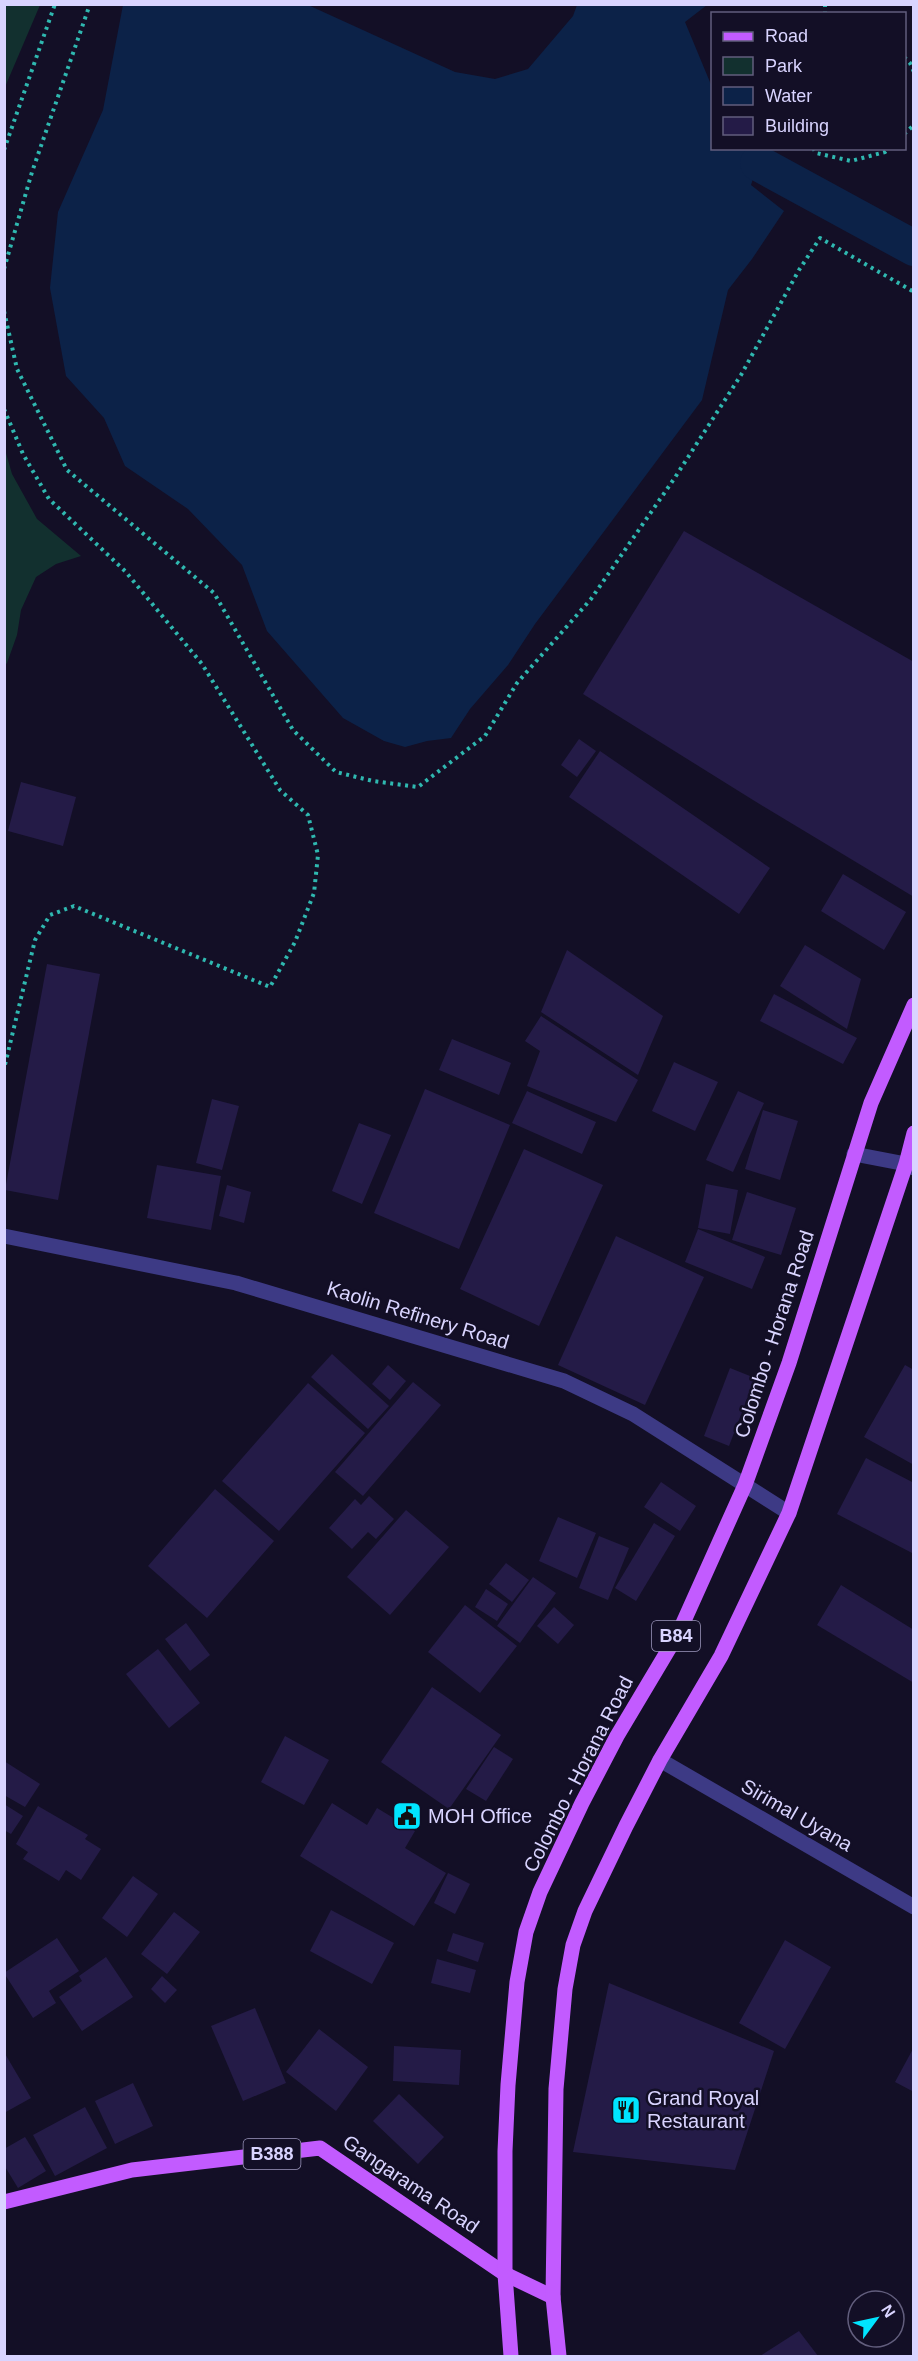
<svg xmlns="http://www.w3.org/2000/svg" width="918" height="2361" viewBox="0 0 918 2361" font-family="Helvetica,sans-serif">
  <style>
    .green { fill: #12302f }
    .water { fill: #0c2248 }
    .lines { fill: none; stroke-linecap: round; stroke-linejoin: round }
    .canal { stroke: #0c2248; stroke-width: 36 }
    .building { fill: #241b47 }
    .path { stroke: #2fb8b0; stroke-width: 4; stroke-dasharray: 3 4.5; stroke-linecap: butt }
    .street { stroke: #3d3a85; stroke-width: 15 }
    .primary { stroke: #c25bff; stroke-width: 15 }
    .labels { text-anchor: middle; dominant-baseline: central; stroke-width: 5; stroke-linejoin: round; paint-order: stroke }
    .shield { fill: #130f26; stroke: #9e99be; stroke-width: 1.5 }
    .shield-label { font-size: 18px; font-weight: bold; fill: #d9d4ff }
    .street-label { font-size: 20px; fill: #d9d4ff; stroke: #130f26 }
    .poi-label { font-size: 20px; fill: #d9d4ff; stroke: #130f26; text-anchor: start }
  </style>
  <rect width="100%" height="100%" fill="#130f26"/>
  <g class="green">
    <polygon points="5,4 40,5 5,87 4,5"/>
    <polygon points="4,446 12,474 37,519 81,556 56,564 36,577 21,610 17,635 7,663 5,665"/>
  </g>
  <polygon class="water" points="123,5 308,5 455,72 495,79 528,69 573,16 577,5 707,5 685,22 712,87 712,148 748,149 758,163 751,185 784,211 752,259 728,290 702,400 535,624 508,665 470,709 451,738 427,741 405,747 384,741 343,718 267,631 242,565 188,509 125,466 104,418 66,376 50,288 58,212 103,110"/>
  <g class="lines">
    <polyline class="canal" points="758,163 914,248"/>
  </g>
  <g class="building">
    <polygon points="684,531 914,662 914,897 753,800 583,694"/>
    <polygon points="579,739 596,751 577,777 561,765"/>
    <polygon points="600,751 770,868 739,914 569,797"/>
    <polygon points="21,782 76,797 63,846 8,831"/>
    <polygon points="843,874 906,912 884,950 821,911"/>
    <polygon points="805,945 861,979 847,1029 780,986"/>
    <polygon points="567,950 663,1016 638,1075 541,1012"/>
    <polygon points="47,964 100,974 58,1200 5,1190"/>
    <polygon points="774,994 857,1038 843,1064 760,1021"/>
    <polygon points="541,1016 638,1080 616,1122 527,1086 540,1051 525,1041"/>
    <polygon points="452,1039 511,1063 499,1095 439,1070"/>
    <polygon points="674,1062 718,1082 695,1131 652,1111"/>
    <polygon points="425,1089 510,1125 459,1249 374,1213"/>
    <polygon points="527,1091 596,1122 582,1154 512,1123"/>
    <polygon points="738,1091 764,1103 733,1172 706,1160"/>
    <polygon points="212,1099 239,1106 222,1170 196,1163"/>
    <polygon points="763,1110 798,1121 780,1180 745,1169"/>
    <polygon points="359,1123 391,1135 362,1204 332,1191"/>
    <polygon points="524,1149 603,1185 539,1326 460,1289"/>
    <polygon points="157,1165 221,1176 211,1230 147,1218"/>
    <polygon points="706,1184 738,1190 730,1234 698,1228"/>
    <polygon points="227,1185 251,1192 244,1223 219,1216"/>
    <polygon points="747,1192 796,1208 781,1255 732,1240"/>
    <polygon points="698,1229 765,1257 752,1289 685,1262"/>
    <polygon points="616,1236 704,1277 645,1405 558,1365"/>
    <polygon points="332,1354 389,1406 368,1429 311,1377"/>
    <polygon points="388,1365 406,1381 390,1400 372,1384"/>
    <polygon points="905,1365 914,1370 914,1465 864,1437"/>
    <polygon points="730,1368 755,1378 729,1446 704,1436"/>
    <polygon points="413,1382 441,1405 363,1496 335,1472"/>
    <polygon points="308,1383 365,1433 279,1531 222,1481"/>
    <polygon points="866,1458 914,1483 914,1554 837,1514"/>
    <polygon points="661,1482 696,1506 680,1531 644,1507"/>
    <polygon points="215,1489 274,1541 207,1618 148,1566"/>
    <polygon points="369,1496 394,1519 376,1539 368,1532 352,1549 329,1528 355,1499 361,1505"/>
    <polygon points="406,1510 449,1547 390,1615 347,1577"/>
    <polygon points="558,1517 596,1533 577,1578 539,1561"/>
    <polygon points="654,1523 675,1536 636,1601 615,1588"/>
    <polygon points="599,1536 629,1548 608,1600 579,1588"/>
    <polygon points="506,1563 529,1580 512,1602 489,1584"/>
    <polygon points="533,1577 556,1593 520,1643 497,1626"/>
    <polygon points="841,1585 914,1630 914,1683 817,1625"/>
    <polygon points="486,1589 508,1604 497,1621 475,1607"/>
    <polygon points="465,1605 517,1646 480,1693 428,1652"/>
    <polygon points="554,1607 574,1625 558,1644 537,1626"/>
    <polygon points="186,1623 210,1655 190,1671 165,1639"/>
    <polygon points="158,1649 200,1703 169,1728 126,1674"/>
    <polygon points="432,1687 501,1735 449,1809 381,1762"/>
    <polygon points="285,1736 329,1760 304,1805 261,1782"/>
    <polygon points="494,1747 513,1759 486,1801 466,1789"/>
    <polygon points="4,1761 40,1784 25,1807 4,1795"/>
    <polygon points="332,1803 367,1825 377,1808 415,1831 405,1848 446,1873 414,1926 300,1856"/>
    <polygon points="4,1804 23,1816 11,1834 4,1830"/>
    <polygon points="38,1806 88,1835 85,1839 101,1849 81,1880 66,1870 59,1881 23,1859 28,1852 16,1844"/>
    <polygon points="448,1873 470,1884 455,1914 434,1903"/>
    <polygon points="133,1876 158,1894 127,1937 102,1918"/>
    <polygon points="331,1910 394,1943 372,1984 310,1951"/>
    <polygon points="174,1912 200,1932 167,1974 141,1954"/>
    <polygon points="453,1933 484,1943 478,1962 447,1951"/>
    <polygon points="57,1938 79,1971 49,1991 56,2003 33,2018 4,1973"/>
    <polygon points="785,1940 831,1967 785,2049 739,2023"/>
    <polygon points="106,1957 133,1997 82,2031 59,1997 82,1981 79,1976"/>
    <polygon points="437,1959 476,1970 470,1993 431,1983"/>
    <polygon points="162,1976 177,1990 165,2003 151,1989"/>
    <polygon points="609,1983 774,2051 735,2170 573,2152"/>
    <polygon points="255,2008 286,2083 243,2101 211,2026"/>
    <polygon points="319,2029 368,2067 336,2111 286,2072"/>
    <polygon points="394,2046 461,2050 459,2085 393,2081"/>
    <polygon points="914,2047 914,2092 895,2082"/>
    <polygon points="4,2052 31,2098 4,2113"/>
    <polygon points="133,2083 153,2126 115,2144 95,2101"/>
    <polygon points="399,2094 444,2137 418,2164 373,2121"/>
    <polygon points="85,2107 107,2148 55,2176 33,2135"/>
    <polygon points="25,2137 46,2171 18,2188 4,2165 4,2149"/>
    <polygon points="799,2331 818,2356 760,2356"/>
  </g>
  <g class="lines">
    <g class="path">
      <polyline points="825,4 825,14"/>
      <polyline points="904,57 910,63 914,72"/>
      <polyline points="904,134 914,125"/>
      <polyline points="813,148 816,153 851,161 885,152 889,148"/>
      <polyline points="4,150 55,4"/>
      <polyline points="4,269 32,172 90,4"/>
      <polyline points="4,311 17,369 67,470 214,593 293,730 336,772 373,781 418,787 485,736 517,683 591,599 674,479 741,375 799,270 820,238 914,292"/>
      <polyline points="4,409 23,454 49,499 125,571 202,664 280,790 308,815 318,855 314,893 295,942 270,987 74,906 50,915 35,940 4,1069"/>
    </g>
    <g class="street">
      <polyline points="854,1154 906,1164 914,1168"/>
      <polyline points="4,1236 236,1283 564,1381 633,1414 789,1513"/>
      <polyline points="660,1760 914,1907"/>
    </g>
    <g class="primary">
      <polyline points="4,2202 132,2170 320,2148 505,2274 553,2297"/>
      <polyline points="511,2356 505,2274 505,2151 508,2085 517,1982 526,1932 540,1892 582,1803 617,1736 679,1632 745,1485 789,1363 871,1103 914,1005"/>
      <polyline points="559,2356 553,2297 556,2089 565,1989 573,1945 585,1911 626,1826 660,1760 721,1656 789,1513 906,1164 914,1133"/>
    </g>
  </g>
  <defs>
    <g id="civic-square" transform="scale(1.5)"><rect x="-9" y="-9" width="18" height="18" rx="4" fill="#00e5ff" stroke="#130f26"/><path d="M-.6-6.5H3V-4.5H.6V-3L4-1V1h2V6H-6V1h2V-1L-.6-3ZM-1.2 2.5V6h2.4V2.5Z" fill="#111"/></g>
    <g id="restaurant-square" transform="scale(1.5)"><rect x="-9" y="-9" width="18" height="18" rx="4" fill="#00e5ff" stroke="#130f26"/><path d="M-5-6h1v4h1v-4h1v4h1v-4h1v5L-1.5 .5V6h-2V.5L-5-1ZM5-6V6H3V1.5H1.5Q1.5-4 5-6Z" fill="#111"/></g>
  </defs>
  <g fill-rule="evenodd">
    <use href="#civic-square" x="407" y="1816"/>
    <use href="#restaurant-square" x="626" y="2110"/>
  </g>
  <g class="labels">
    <g class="shield">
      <rect x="652" y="1621" width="48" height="30" rx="4.5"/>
      <rect x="243.5" y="2139" width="57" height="30" rx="4.5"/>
    </g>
    <g class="shield-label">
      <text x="676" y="1636">B84</text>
      <text x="272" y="2154">B388</text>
    </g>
    <g class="street-label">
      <text transform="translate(418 1315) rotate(17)">Kaolin Refinery Road</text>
      <text transform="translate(774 1334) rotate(-72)">Colombo - Horana Road</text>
      <text transform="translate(578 1774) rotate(-63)">Colombo - Horana Road</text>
      <text transform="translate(797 1815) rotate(30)">Sirimal Uyana</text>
      <text transform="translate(411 2184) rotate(34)">Gangarama Road</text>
    </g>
    <g class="poi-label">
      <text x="428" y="1816">MOH Office</text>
      <text x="647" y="2098">Grand Royal<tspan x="647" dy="23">Restaurant</tspan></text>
    </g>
  </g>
  <rect width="918" height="2361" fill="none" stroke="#d9d4ff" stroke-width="12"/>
  <rect x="711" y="12" width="195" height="138" fill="#130f26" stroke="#625e7d" stroke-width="1.5"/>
  <rect x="723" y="32" width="30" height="9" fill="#c25bff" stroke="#625e7d" stroke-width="1.5"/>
  <text x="765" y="42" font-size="18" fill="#d9d4ff">Road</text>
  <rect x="723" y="57" width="30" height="18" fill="#12302f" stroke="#625e7d" stroke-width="1.5"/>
  <text x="765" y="72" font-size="18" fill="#d9d4ff">Park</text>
  <rect x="723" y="87" width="30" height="18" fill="#0c2248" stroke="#625e7d" stroke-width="1.5"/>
  <text x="765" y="102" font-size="18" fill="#d9d4ff">Water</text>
  <rect x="723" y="117" width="30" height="18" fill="#241b47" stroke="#625e7d" stroke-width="1.5"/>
  <text x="765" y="132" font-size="18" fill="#d9d4ff">Building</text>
  <g transform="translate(876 2319) rotate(57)"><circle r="28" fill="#130f26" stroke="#625e7d" stroke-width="1.5"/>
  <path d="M0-4.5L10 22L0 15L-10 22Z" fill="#00e5ff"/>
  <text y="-9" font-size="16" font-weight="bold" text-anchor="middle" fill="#d9d4ff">N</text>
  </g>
</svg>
